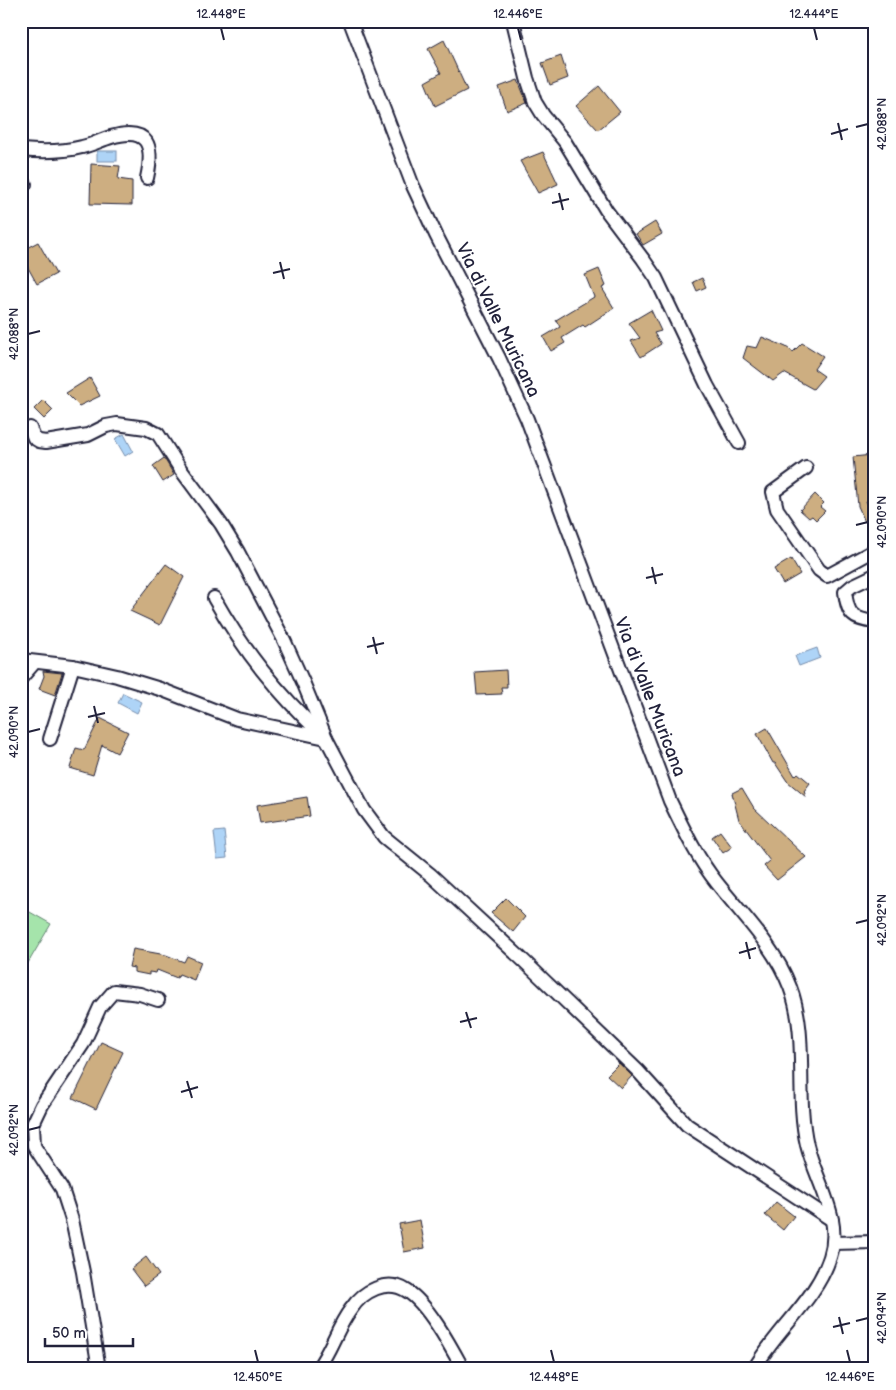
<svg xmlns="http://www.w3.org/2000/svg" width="896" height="1390" viewBox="0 0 896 1390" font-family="'Balsamiq Sans',sans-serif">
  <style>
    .green { fill: #a5e4ab; stroke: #648373 }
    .water { fill: #aed4f7; stroke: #768dac }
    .building { fill: #cdae81; stroke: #22223b }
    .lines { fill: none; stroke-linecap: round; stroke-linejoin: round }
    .minor-casing { stroke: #22223b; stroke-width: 16 }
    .minor { stroke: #fff; stroke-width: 12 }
    .ticks { fill: none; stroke: #22223b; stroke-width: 2 }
    .labels { text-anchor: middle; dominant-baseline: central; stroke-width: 4; stroke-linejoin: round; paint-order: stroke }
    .street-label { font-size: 18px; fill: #22223b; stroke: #fff }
    .neatline { fill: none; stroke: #22223b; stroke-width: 2 }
    .ticks-label { font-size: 12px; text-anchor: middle; fill: #22223b }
  </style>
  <rect width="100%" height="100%" fill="#fff"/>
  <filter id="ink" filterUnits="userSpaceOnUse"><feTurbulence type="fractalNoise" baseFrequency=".02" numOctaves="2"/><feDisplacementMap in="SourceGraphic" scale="10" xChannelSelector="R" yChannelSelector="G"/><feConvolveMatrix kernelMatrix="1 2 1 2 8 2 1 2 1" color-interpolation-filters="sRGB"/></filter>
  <g filter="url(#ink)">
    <polygon class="green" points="21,907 51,924 21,975"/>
    <g class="water">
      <rect x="97" y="151" width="20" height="10"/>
      <polygon points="124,434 133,451 125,456 115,439"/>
      <polygon points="817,648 820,658 799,666 795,656"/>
      <polygon points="123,693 142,702 137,713 118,703"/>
      <polygon points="224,831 227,858 217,859 214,832"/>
    </g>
    <g class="building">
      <polygon points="444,40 467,90 435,106 425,82 441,73 428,49"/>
      <polygon points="561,56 568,78 550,85 542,63"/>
      <polygon points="518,80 527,103 507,111 499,87"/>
      <polygon points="599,86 620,112 598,130 576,106"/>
      <polygon points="543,152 558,184 538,193 520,161"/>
      <polygon points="91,164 120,166 118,179 132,181 132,205 90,204"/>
      <polygon points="655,222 662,234 643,245 636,234"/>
      <polygon points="38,242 56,274 37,284 21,255 21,251"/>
      <polygon points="599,269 606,286 602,288 614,308 585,327 583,325 562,338 565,343 551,351 543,337 560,327 556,320 594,297 585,275"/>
      <polygon points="702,278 706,287 697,291 693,282"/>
      <polygon points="651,310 661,331 654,333 661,344 641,357 631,341 640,338 629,323"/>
      <polygon points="762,337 786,347 793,352 802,343 823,356 814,369 824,376 813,389 784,373 773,381 743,358 747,346 757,348"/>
      <polygon points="90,378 100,396 79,406 66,393"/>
      <polygon points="43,400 53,410 44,419 34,409"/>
      <polygon points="872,455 875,476 875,500 866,501 874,519 865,522 858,506 853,457"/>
      <polygon points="164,458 174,475 163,482 153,466"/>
      <polygon points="815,494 824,503 820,507 825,511 816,520 812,516 809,518 800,510"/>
      <polygon points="791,559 800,574 783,584 774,569"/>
      <polygon points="166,564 184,577 160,625 130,611"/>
      <polygon points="506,670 507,687 501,687 502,694 477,695 475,672"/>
      <polygon points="43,671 62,673 55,695 39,689 44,676"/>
      <polygon points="100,718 128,732 117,753 102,745 93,775 70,768 76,748 84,750"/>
      <polygon points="767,728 795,776 798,773 810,783 804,791 806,797 787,781 775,763 773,763 757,734"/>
      <polygon points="742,788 754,808 806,857 777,880 764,866 770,861 739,820 732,793"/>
      <polygon points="307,797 310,816 260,823 257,805"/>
      <polygon points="720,831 732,847 723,853 712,837"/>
      <polygon points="506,898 525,917 513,932 491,913"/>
      <polygon points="133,949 166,955 184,962 187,956 201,962 194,980 179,974 177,978 157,970 156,973 149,972 149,975 134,972 134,968 129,967"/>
      <polygon points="101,1042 123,1052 96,1109 73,1098"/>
      <polygon points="619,1063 632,1076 621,1088 607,1075"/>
      <polygon points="776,1202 794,1216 783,1230 765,1215"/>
      <polygon points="420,1220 425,1248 404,1252 399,1224"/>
      <polygon points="146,1257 159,1275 144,1286 131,1269"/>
    </g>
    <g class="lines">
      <g class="minor-casing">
        <g id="minor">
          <path d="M350,21L413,186L436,235L499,358L527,419L670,801C684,830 697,858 717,883C743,916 775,947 790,987C809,1037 795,1093 807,1145C816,1182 843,1218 830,1257C816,1300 776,1330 754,1369"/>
          <polyline points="513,21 527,78 535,102 543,115 565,142 606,210 643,259 656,278 707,385 739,443"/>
          <path d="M21,150C42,152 62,152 82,147C92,145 101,140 111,137C149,126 154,146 147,178"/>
          <polyline points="21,183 25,184"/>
          <polyline points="30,428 34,438 39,441 46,442 88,435 106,426 117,424 146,428 158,434 181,470 221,524 238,552 284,640 303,682 326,738"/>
          <polyline points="806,468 773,492 777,509 819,570 827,576 875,550"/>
          <path d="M875,575L852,586L845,592C848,615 852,619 875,622"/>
          <path d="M214,598C245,653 277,692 322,735"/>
          <polyline points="21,660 73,666 117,676 160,689 237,719 326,738 364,810 384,837 431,875 525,962 637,1070 687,1125 832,1220"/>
          <polyline points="21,678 35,662"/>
          <polyline points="50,739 73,666"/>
          <polyline points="833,1243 875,1242"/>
          <polyline points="99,1369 83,1272 72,1220 62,1189 34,1146 33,1124 42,1105 83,1044 100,1007 114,991 140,994 158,1000"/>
          <path d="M317,1369C331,1351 337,1327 351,1309C363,1291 387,1278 407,1291C428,1304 451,1347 463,1369"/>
        </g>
      </g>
      <use href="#minor" class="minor"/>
    </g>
  </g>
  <path class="ticks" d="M221,28L224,40M518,28L521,40M814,28L817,40M838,123L842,140M856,127L868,124M831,134L848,129M559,193L563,210M552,203L569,199M280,262L284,279M273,273L290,269M28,334L40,331M856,525L868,522M652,567L656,584M646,578L663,574M373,637L377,654M367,647L384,643M94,706L98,723M88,717L105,713M28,732L40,729M856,923L868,920M746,942L750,959M739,953L756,948M466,1012L471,1028M460,1022L477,1018M187,1081L192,1098M181,1092L198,1087M28,1130L40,1127M839,1317L843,1334M856,1321L868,1318M833,1327L850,1323M255,1350L258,1362M551,1350L554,1362M847,1350L850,1362"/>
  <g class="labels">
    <g class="street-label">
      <text transform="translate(498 320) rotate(64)">Via di Valle Muricana</text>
      <text transform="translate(650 697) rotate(69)">Via di Valle Muricana</text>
    </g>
  </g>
  <rect width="896" height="1390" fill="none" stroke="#fff" stroke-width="55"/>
  <path d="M45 1338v8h88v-8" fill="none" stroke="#22223b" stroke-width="2.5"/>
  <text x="52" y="1338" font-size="15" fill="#22223b" stroke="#ffffff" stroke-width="4" paint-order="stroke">50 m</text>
  <rect x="28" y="28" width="840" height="1334" class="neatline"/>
  <g class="ticks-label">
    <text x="221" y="18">12.448°E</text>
    <text x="518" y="18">12.446°E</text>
    <text x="814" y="18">12.444°E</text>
    <text transform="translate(882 124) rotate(-90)" y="4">42.088°N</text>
    <text transform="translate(14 334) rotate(-90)" y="4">42.088°N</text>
    <text transform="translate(882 522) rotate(-90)" y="4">42.090°N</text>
    <text transform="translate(14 732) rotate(-90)" y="4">42.090°N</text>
    <text transform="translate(882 920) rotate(-90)" y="4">42.092°N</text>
    <text transform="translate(14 1130) rotate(-90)" y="4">42.092°N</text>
    <text transform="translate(882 1318) rotate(-90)" y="4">42.094°N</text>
    <text x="258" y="1381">12.450°E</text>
    <text x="554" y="1381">12.448°E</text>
    <text x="850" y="1381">12.446°E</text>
  </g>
</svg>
